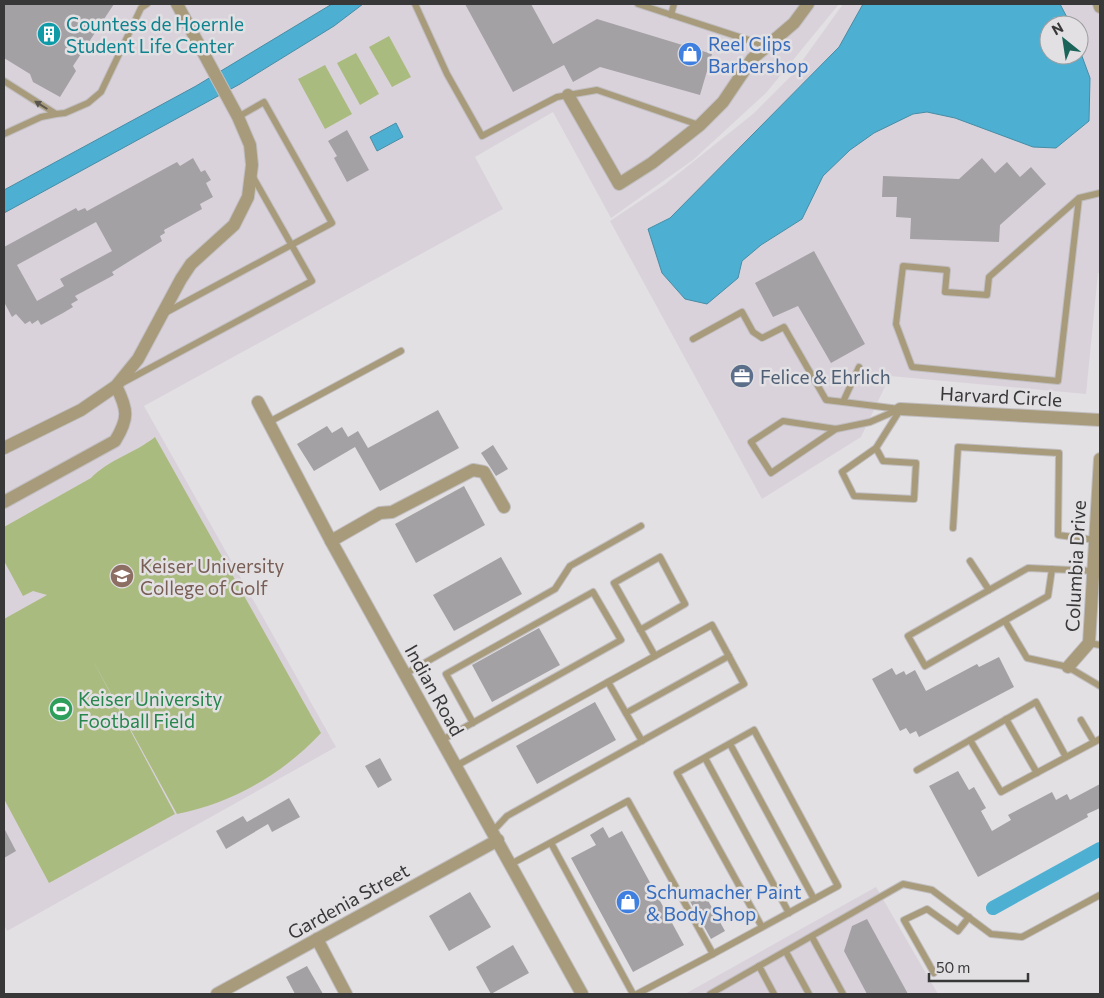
<svg xmlns="http://www.w3.org/2000/svg" width="1104" height="998" viewBox="0 0 1104 998" font-family="Commissioner,sans-serif">
  <style>
    .built { fill: #d9d2db; fill-rule: evenodd }
    .green { fill: #aabb7f }
    .water { fill: #4db0d3; stroke: #478ca5 }
    .lines { fill: none; stroke-linecap: round; stroke-linejoin: round }
    .canal { stroke: #4db0d3; stroke-width: 14 }
    .building { fill: #a4a1a4; fill-rule: evenodd }
    .service-casing { stroke: #c0bec1; stroke-width: 8 }
    .minor-casing { stroke: #c0bec1; stroke-width: 14 }
    .service { stroke: #a89b7b; stroke-width: 6 }
    .minor { stroke: #a89b7b; stroke-width: 12 }
    .oneway { fill: #5a564d }
    .labels { text-anchor: middle; dominant-baseline: central; stroke-width: 5; stroke-linejoin: round; paint-order: stroke }
    .culture-label { font-size: 19px; fill: #0d838f; stroke: #e2e0e3; text-anchor: start }
    .shop-label { font-size: 19px; fill: #366cbe; stroke: #e2e0e3; text-anchor: start }
    .service-label { font-size: 19px; fill: #4e5e75; stroke: #e2e0e3; text-anchor: start }
    .street-label { font-size: 19px; fill: #393839; stroke: #e2e0e3 }
    .education-label { font-size: 19px; fill: #785e54; stroke: #e2e0e3; text-anchor: start }
    .leisure-label { font-size: 19px; fill: #27864d; stroke: #e2e0e3; text-anchor: start }
  </style>
  <rect width="100%" height="100%" fill="#e2e0e3"/>
  <g class="built">
    <polygon points="4,4 839,4 766,93 693,160 611,218 553,112 475,157 503,209 144,406 336,747 7,931 4,925"/>
    <path d="M843,4H1100V273H1098L1086,394L890,376L861,437L762,499L610,221L664,185L753,114L792,75ZM1049,25H1079V55H1049Z"/>
    <polygon points="876,887 938,994 685,994"/>
  </g>
  <g class="green">
    <polygon points="389,36 411,77 392,87 369,47"/>
    <polygon points="356,53 379,94 360,105 337,63"/>
    <polygon points="325,65 352,114 325,129 298,79"/>
    <path d="M155,437L321,733C283,774 232,803 177,814L92,659L175,814L49,883L4,799V619L47,595L33,591L23,596L4,561V527L91,478C108,460 135,453 155,437Z"/>
  </g>
  <g class="water">
    <polygon points="332,4 363,4 334,26 240,84 4,213 4,190 196,86"/>
    <polygon points="863,4 1060,4 1071,25 1049,25 1049,55 1079,55 1079,48 1090,78 1089,121 1056,148 1033,147 955,118 927,112 913,114 874,133 850,150 823,176 802,219 761,245 742,261 738,278 707,304 685,299 662,273 648,229 670,218 839,47"/>
    <polygon points="396,123 403,137 377,151 370,137"/>
  </g>
  <g class="lines">
    <polyline class="canal" points="993,908 1100,849"/>
  </g>
  <g class="building">
    <polygon points="4,4 114,4 73,66 76,71 60,97 33,82 30,74 4,58"/>
    <polygon points="465,4 531,4 553,44 597,19 712,54 700,95 600,67 573,82 564,65 513,92"/>
    <polygon points="347,130 369,170 347,182 334,158 337,156 328,141"/>
    <path d="M193,158L201,172L205,170L211,180L206,183L213,197L200,204L202,209L164,230L165,233L160,236L162,241L112,272L114,275L75,296L78,300L71,304L73,307L63,313L41,325L38,320L32,324L30,321L25,324L16,314L12,317L4,302V247L76,208L78,211L85,208L87,211L177,162L180,166ZM96,222L112,251L60,279L64,286L37,301L17,265Z"/>
    <polygon points="982,158 995,173 1007,162 1020,177 1031,167 1046,184 1000,225 999,242 910,239 911,218 896,217 897,197 882,197 883,176 959,179"/>
    <polygon points="814,251 865,344 831,363 798,306 773,317 755,283"/>
    <polygon points="438,410 459,448 380,491 355,447 314,471 297,444 327,426 332,433 342,427 348,437 358,431 368,448"/>
    <polygon points="493,445 508,469 496,476 481,453"/>
    <polygon points="464,486 485,525 416,563 395,524"/>
    <polygon points="501,557 522,594 454,631 433,595"/>
    <polygon points="539,628 560,665 492,702 472,665"/>
    <polygon points="999,657 1014,687 919,737 916,731 910,734 906,728 900,731 872,679 892,668 896,675 904,671 906,675 915,670 926,691 977,664 979,667"/>
    <polygon points="595,702 616,740 537,784 516,746"/>
    <polygon points="380,758 392,780 378,788 365,766"/>
    <polygon points="958,771 969,790 974,787 986,808 981,811 992,831 1011,820 1008,815 1052,792 1056,800 1067,794 1070,800 1100,784 1100,808 1087,814 1088,817 978,877 929,786"/>
    <polygon points="289,798 300,817 272,832 268,824 226,849 216,831 243,816 247,822"/>
    <polygon points="603,827 609,838 622,831 684,945 633,972 571,858 596,845 590,835"/>
    <polygon points="4,828 16,851 4,858"/>
    <polygon points="701,888 725,931 711,939 687,896"/>
    <polygon points="470,892 491,927 449,951 429,916"/>
    <polygon points="867,919 908,994 867,994 844,951 852,926"/>
    <polygon points="513,945 529,973 491,994 476,967"/>
    <polygon points="307,966 323,994 295,994 286,977"/>
  </g>
  <g class="lines">
    <g class="service-casing">
      <g id="service">
        <polyline points="415,4 447,74 482,136 557,97 597,90 699,125"/>
        <polyline points="638,4 767,46"/>
        <polyline points="671,15 674,4"/>
        <polyline points="4,81 56,114 41,117 4,134"/>
        <polyline points="56,114 65,113 88,103 101,92 141,8 147,4"/>
        <polyline points="1079,198 1058,381 912,367 896,324 903,266 947,270 945,292 987,295 989,277 1079,198 1100,193"/>
        <polyline points="165,313 332,223 264,102 238,117"/>
        <polyline points="693,339 742,312 753,332 762,338 784,327 826,400 843,402"/>
        <polyline points="859,367 843,402 899,409"/>
        <polyline points="124,382 312,281 253,177"/>
        <polyline points="269,422 401,351"/>
        <polyline points="836,429 771,473 751,442 783,421 836,429 870,422 900,409"/>
        <polyline points="876,448 883,461 916,463 914,499 854,496 842,472 876,448 900,410"/>
        <polyline points="953,528 958,447 1059,453 1058,535 1095,540"/>
        <polyline points="970,561 989,590"/>
        <polyline points="1052,569 1048,596 925,666 908,636 1028,568 1094,571"/>
        <polyline points="1005,621 1027,658 1068,667 1100,686"/>
        <polyline points="1089,643 1100,645"/>
        <polyline points="405,674 555,589 570,566 641,526"/>
        <polyline points="608,682 642,741"/>
        <polyline points="626,713 729,656"/>
        <polyline points="1006,719 1037,773"/>
        <polyline points="1081,720 1094,742"/>
        <polyline points="442,740 621,640 593,592 446,674 473,723"/>
        <polyline points="730,744 814,899"/>
        <path d="M1066,757L1036,702L970,740L1001,792C1034,774 1067,757 1100,739"/>
        <polyline points="705,758 789,913"/>
        <polyline points="456,766 655,656 614,583 660,557 685,604 640,630"/>
        <polyline points="917,770 970,740"/>
        <polyline points="493,831 507,816 744,684 712,625 655,656"/>
        <polyline points="551,843 633,994"/>
        <polyline points="511,864 628,801 713,954 637,994"/>
        <polyline points="812,937 843,994"/>
        <polyline points="786,952 809,994"/>
        <polyline points="713,954 838,886 754,730 677,773 762,927"/>
        <polyline points="759,966 774,994"/>
        <polyline points="934,973 904,920 927,909 958,931 969,917"/>
        <polyline points="710,994 903,884 932,890 991,934 1022,937 1100,895"/>
      </g>
    </g>
    <g class="minor-casing">
      <g id="minor">
        <polyline points="1099,4 1100,7"/>
        <polyline points="568,95 619,184 652,163 700,125 723,102 752,59 794,23 808,4"/>
        <polyline points="258,402 331,541 582,994"/>
        <polyline points="900,409 1100,420"/>
        <polyline points="4,448 81,410 116,386 138,359 181,279 191,264 234,225 248,197 252,165 250,145 238,117 177,4"/>
        <path d="M4,502L115,441C129,418 128,410 116,386"/>
        <polyline points="331,541 380,513 392,512 473,470 484,472 504,507"/>
        <polyline points="1068,667 1089,643 1100,459"/>
        <polyline points="317,939 346,994"/>
        <polyline points="217,994 498,840"/>
      </g>
    </g>
    <use href="#service" class="service"/>
    <use href="#minor" class="minor"/>
  </g>
  <defs><path id="oneway-solid" d="M-6-.8H1V-3.2L6.5 0L1 3.2V.8H-6Z" transform="scale(1.25)"/></defs>
  <use class="oneway" href="#oneway-solid" transform="translate(41 105) rotate(-148)"/>
  <defs>
    <g id="building-disc" transform="scale(1.25)"><circle r="9.5" fill="#0f9aa8" stroke="#e2e0e3"/><path d="M-4-6H4V6H1V3H-1V6H-4ZM-2.5-4.3h1.7v1.8h-1.7ZM.8-4.3h1.7v1.8H.8ZM-2.5-1h1.7V.8h-1.7ZM.8-1h1.7V.8H.8Z" fill="#fff"/></g>
    <g id="shop-disc" transform="scale(1.25)"><circle r="9.5" fill="#3f7fe0" stroke="#e2e0e3"/><path d="M-5-2.5h2.3a2.7 3.5 0 0 1 5.4 0H5L5.5 6h-11ZM-1.5-2.5h3a1.5 2.3 0 0 0-3 0Z" fill="#fff"/></g>
    <g id="office-disc" transform="scale(1.25)"><circle r="9.5" fill="#5c6f8a" stroke="#e2e0e3"/><path d="M-6-3h4V-5.5h4V-3h4V5H-6ZM-1-4.5V-3h2v-1.5ZM-6 0V1H6V0Z" fill="#fff"/></g>
    <g id="university-disc" transform="scale(1.25)"><circle r="9.5" fill="#8d6e63" stroke="#e2e0e3"/><path d="M0-5L7-2L0 1L-7-2ZM-4 1L0 2.5L4 1V4Q0 6-4 4Z" fill="#fff"/></g>
    <g id="stadium-disc" transform="scale(1.25)"><circle r="9.5" fill="#2e9e5b" stroke="#e2e0e3"/><path d="M0-5a6.5 5 0 1 0 0 10a6.5 5 0 1 0 0-10ZM-3.5-1.8h7v3.6h-7Z" fill="#fff"/></g>
  </defs>
  <g fill-rule="evenodd">
    <use href="#building-disc" x="49" y="34"/>
    <use href="#shop-disc" x="690" y="54"/>
    <use href="#office-disc" x="742" y="376"/>
    <use href="#university-disc" x="122" y="576"/>
    <use href="#stadium-disc" x="61" y="709"/>
    <use href="#shop-disc" x="628" y="902"/>
  </g>
  <g class="labels">
    <g class="culture-label">
      <text x="66" y="23">Countess de Hoernle<tspan x="66" dy="22">Student Life Center</tspan></text>
    </g>
    <g class="shop-label">
      <text x="708" y="43">Reel Clips<tspan x="708" dy="22">Barbershop</tspan></text>
      <text x="646" y="891">Schumacher Paint<tspan x="646" dy="22">&amp; Body Shop</tspan></text>
    </g>
    <g class="service-label">
      <text x="760" y="376">Felice &amp; Ehrlich</text>
    </g>
    <g class="street-label">
      <text transform="translate(1001 396) rotate(3)">Harvard Circle</text>
      <text transform="translate(1075 566) rotate(-87)">Columbia Drive</text>
      <text transform="translate(435 690) rotate(61)">Indian Road</text>
      <text transform="translate(348 901) rotate(-29)">Gardenia Street</text>
    </g>
    <g class="education-label">
      <text x="140" y="565">Keiser University<tspan x="140" dy="22">College of Golf</tspan></text>
    </g>
    <g class="leisure-label">
      <text x="78" y="698">Keiser University<tspan x="78" dy="22">Football Field</tspan></text>
    </g>
  </g>
  <rect width="1104" height="998" fill="none" stroke="#393839" stroke-width="10"/>
  <g transform="translate(1064 40) rotate(330)"><circle r="24" fill="#e2e0e3" stroke="#9e9d9f"/>
  <path d="M0-4L9 19L0 12L-9 19Z" fill="#1a645a"/>
  <text y="-8" font-size="14" font-weight="bold" text-anchor="middle" fill="#393839">N</text>
  </g>
  <path d="M929 973v8h99v-8" fill="none" stroke="#393839" stroke-width="2.5"/>
  <text x="936" y="973" font-size="15" fill="#393839" stroke="#e2e0e3" stroke-width="4" paint-order="stroke">50 m</text>
</svg>
